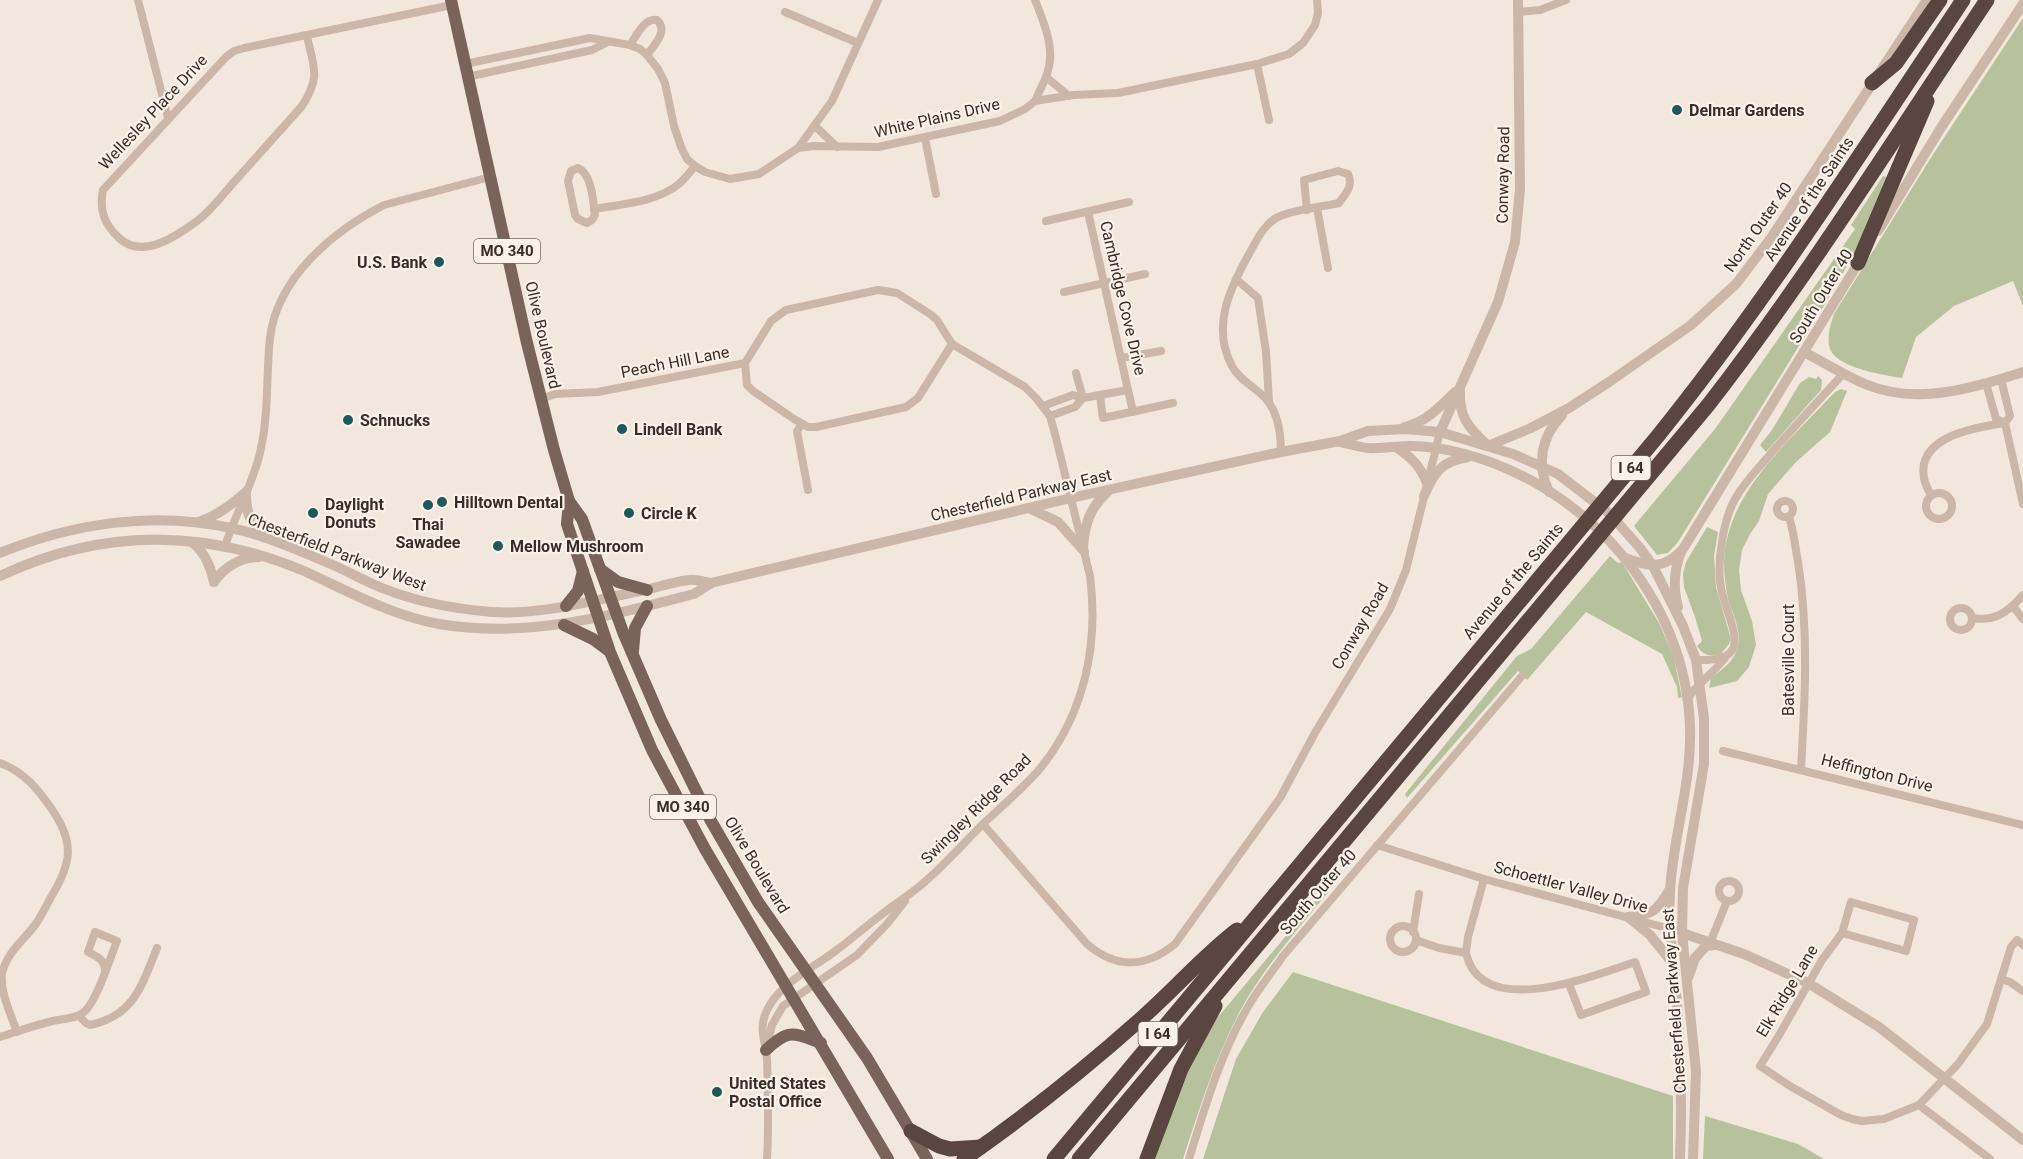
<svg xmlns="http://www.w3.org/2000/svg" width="2023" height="1159" viewBox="0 0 2023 1159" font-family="Roboto,sans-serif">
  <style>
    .green { fill: #b7c29c }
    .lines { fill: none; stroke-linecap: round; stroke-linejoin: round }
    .minor { stroke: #cbb7a8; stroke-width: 8 }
    .tertiary { stroke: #cbb7a8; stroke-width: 10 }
    .primary { stroke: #7a635a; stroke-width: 12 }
    .motorway { stroke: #594640; stroke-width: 15 }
    .poi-dot { fill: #1e585a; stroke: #faf2e9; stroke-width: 2 }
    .labels { text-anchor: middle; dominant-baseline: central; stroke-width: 4.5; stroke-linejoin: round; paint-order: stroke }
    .shield { fill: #faf2e9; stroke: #726863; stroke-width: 1.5 }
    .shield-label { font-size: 15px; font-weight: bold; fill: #382d29 }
    .poi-label { font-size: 16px; font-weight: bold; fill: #382d29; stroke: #faf2e9; text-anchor: start }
    .street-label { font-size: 16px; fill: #382d29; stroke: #faf2e9 }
  </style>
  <rect width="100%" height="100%" fill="#f2e7dd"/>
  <g class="green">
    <path d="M2023,18V306L2013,281L1954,306L1916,337L1902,378C1883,375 1847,369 1834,355C1824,345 1830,326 1834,314L1932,156Z"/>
    <polygon points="1883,176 1889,178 1858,245 1839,281 1678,542 1668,553 1657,555 1634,526 1715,429 1855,229 1851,225"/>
    <polygon points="1818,376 1822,380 1821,390 1766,452 1760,445 1772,430 1800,383 1809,377 1816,379"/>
    <path d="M1841,389L1847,391L1830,432L1796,462L1768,494L1759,521L1750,534L1742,550L1739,570L1741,590L1752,621L1756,645L1749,667L1737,681L1709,688L1711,678C1721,670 1731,664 1736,652C1744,634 1733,616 1728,599C1724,579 1722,558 1727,539C1740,481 1796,434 1835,392Z"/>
    <path d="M1707,527L1718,532L1714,556L1716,587L1731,639L1729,644L1720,655C1709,656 1704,656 1697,646L1702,641L1695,617L1684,587L1683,574L1686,562Z"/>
    <polygon points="1610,556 1618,563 1622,562 1659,623 1673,655 1682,697 1678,698 1677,687 1662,654 1586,612 1527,680 1518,671 1407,798 1405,794 1517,656 1531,649"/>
    <path d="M1326,888L1329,891C1303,923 1275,955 1253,989C1220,1041 1202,1101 1183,1159H1155C1161,1141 1165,1123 1172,1105C1184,1074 1200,1045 1218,1017Z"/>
    <polygon points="1293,972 1673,1096 1673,1159 1203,1159 1236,1059 1263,1012"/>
    <polygon points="1705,1116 1798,1144 1824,1159 1703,1159"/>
  </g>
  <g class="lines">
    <g class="minor">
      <polyline points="138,0 168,118"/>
      <path d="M1035,0C1044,23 1056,49 1047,74C1044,83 1039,92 1035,101"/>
      <polyline points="785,12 858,43"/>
      <polyline points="1518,12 1540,10 1566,0"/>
      <path d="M307,36C314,68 321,77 302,106C280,131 257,156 235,181C223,194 211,211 197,221C177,236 142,260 119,238C104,224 99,210 103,190L226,57L234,51L244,48L452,5"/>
      <path d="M630,45C637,35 644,18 657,20C669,31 654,45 647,55"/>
      <polyline points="465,64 590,38 630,45 640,49 647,55 658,69 665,83 674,126 681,147 687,159 695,166 705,172 730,179 759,174 798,148 814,146 878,147 1000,121 1025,109 1035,101 1073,95 1118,93 1257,64 1289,54 1303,43 1315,25 1318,13 1317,0"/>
      <polyline points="1257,64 1269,120"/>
      <polyline points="467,77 592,50 608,42"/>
      <polyline points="1046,77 1069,96"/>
      <polyline points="815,126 837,147"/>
      <polyline points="925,138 936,194"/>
      <polyline points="798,148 832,101 878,0"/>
      <path d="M578,168C592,174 593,201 595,215L592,220L587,223L578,219L575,215L568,181L571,171Z"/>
      <polyline points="1317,208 1328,268"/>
      <path d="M594,209C622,204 657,202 679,184C685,179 690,172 695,166"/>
      <polyline points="1088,212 1133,412"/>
      <polyline points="1046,221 1129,202"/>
      <polyline points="1236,279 1258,298 1266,352 1269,401"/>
      <polyline points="1064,292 1145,274"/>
      <polyline points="1121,358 1161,351"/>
      <polyline points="745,363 747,385 753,391 794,419 808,427 816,427 906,407 918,398 952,344"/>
      <polyline points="1076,373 1083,398"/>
      <polyline points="2001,379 2010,416 2005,423 2023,504"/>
      <polyline points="1986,383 1996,419 2005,423"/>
      <polyline points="1100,396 1103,418 1173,403"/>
      <path d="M541,399L555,394L598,392L745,363L771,321L786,310L878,290L897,293L930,314L937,320L952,344L1025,387L1036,398L1050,416L1056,438L1090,576C1099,646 1084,716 1038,771C1021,790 1001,807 982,825C964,843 947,862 928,879C913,893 896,903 881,915C866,926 853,938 838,949C814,968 776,984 765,1015C759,1031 766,1043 767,1059C768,1093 769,1126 767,1159"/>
      <polyline points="1043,406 1073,395 1083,398 1128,390"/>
      <polyline points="1050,416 1075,407 1083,398"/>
      <polyline points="802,424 797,431 808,490"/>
      <path d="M1281,452C1281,432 1278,408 1261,394C1251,385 1238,378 1232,366C1211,327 1230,288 1249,254C1257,240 1263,226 1276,218C1290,210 1322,207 1339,203C1345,194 1354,186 1348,174L1338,171L1304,180L1307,210"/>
      <circle cx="1939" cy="506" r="13"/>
      <path d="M1931,495C1928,490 1925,484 1924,478C1916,436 1977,427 2005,423"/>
      <circle cx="1785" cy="509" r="8"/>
      <path d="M1789,517C1794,532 1795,546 1798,562C1809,631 1805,700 1801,769"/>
      <path d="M225,546C236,512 256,478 262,443C269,409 266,373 270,338C277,278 333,231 384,205L490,177"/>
      <polyline points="2013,606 2023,619"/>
      <circle cx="1961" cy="619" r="11"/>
      <path d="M1972,618C1995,622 2008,612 2023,595"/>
      <path d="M1696,660C1753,662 1733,632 1723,596C1718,579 1719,559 1722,542C1724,527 1728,512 1735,499C1745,481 1760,467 1772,452C1795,426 1819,400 1843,374"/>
      <path d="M1687,700C1696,684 1714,673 1725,658"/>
      <polyline points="1723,751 2023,825"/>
      <path d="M0,763C24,772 37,788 51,808C75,842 72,863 51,897C46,906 41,917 35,925C23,941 6,953 2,974C0,992 11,1015 17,1032"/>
      <path d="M983,824L1087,944C1116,969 1146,968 1175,944L1280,798L1316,731L1390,609L1406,570L1440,432"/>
      <polyline points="1377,845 1484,879 1674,930"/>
      <circle cx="1729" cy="891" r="10"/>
      <circle cx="1403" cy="939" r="13"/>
      <polyline points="1413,932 1419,894"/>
      <polyline points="1842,933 1906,951 1914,920 1851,902 1842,933 1822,960 1778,1037 1760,1066 1790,1086 1841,1115 1852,1119 1862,1121 1884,1119 1919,1105 1958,1064 1987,1024 2011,947 2017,940 2023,945"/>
      <path d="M1416,940L1439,948L1466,953C1481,1021 1593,976 1635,962L1646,992L1581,1015L1569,984"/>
      <polyline points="1710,943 1727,901"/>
      <polyline points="1466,953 1468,937 1484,879"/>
      <polyline points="2001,979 2010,982 2023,991"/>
      <path d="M79,1016L86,1023L90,1025C134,1016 142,985 157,948"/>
      <path d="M0,1037C16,1032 32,1026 49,1022C60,1018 75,1020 84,1012C97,1001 110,958 117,941L95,932L88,952C98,957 105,960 105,971"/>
      <polyline points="767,1046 772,1025 783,1006 857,955 887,924 905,901"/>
      <polyline points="1919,1105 1990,1159"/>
      <path d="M1189,1159C1205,1107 1221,1052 1249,1005C1259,988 1272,972 1283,956L1522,676"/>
    </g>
    <g class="tertiary">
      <polyline points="1878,231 1942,126 2023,4"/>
      <path d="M1804,352C1825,363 1844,375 1865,384C1917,406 1972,388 2023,372"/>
      <path d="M1460,391C1459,417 1468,427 1486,444"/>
      <path d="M1405,427C1427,421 1440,407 1455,392"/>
      <polyline points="1440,432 1498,302 1515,242 1520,189 1518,0"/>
      <path d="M1340,442C1349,444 1359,447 1368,448C1382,449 1396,446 1410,446C1427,446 1445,449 1461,453C1585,484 1686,598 1690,727C1692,783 1673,836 1670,891C1668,929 1674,966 1677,1004C1681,1056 1682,1107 1680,1159"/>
      <polyline points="1490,445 1531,428 1569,408 1609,382 1691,325 1736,284 1771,238 1927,0"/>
      <path d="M1396,447C1411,457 1421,467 1427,483"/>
      <path d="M246,492C246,513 249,523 266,536"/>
      <path d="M1549,492C1536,464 1541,437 1562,415"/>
      <path d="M1424,496C1434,472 1442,461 1468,457"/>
      <polyline points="1029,508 1058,522 1084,551"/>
      <path d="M199,522C218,515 231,505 246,492"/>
      <path d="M192,542C205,553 210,565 214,582"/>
      <path d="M1083,547C1085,522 1090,508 1109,490"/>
      <path d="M0,553C73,523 153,511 231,528C265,535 300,551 333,565C349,572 365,581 382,588C417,602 455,609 492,612C542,615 591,601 640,591C656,588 672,582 689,580C696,579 704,582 711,583"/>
      <path d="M1625,558C1649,567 1664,570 1683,549L1862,257"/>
      <path d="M0,576C100,529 202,528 304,571C348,591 390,615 439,624C528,639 609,616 694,594L711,583L1071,498L1281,452L1340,441L1368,431L1405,429L1440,432L1513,454L1558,474L1610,514L1640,548L1653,566L1683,626L1696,660L1704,718V764L1683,888L1682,933L1696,1071L1693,1159"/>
      <path d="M214,582C224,567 241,557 259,557"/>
      <path d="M1678,607C1673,589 1674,570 1681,552"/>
      <polyline points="1628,917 1650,935 1671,961"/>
      <path d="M1628,917C1653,915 1657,911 1670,889"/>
      <polyline points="1682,933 1744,954 1808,983 1879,1027 2023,1140"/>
      <polyline points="1688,978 1695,958 1706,946 1716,945"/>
    </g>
    <g class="primary">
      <polyline points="451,0 527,343 554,450 569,501 567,524 610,652 652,750 705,849 888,1159"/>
      <polyline points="569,501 582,519 623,632 661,720 711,821 758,902 867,1058 927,1159"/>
      <polyline points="600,569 618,582 647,590"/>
      <polyline points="566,606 578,591 583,571"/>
      <polyline points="564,625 593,639 609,651"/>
      <polyline points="633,651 635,628 647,606"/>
      <path d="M766,1050C789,1028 794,1033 821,1043"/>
    </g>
    <g class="motorway">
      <polyline points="1872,83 1896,63 1940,0"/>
      <polyline points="1858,263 1927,101"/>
      <polyline points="911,1131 939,1146 950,1149 981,1147"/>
      <path d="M964,1159C1027,1115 1086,1068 1143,1017C1175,989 1203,956 1237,930"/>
      <path d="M1054,1159L1657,437C1769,298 1864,148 1963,0"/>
      <path d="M1079,1159L1709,404C1809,275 1896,136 1987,0"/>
      <polyline points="1147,1159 1181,1069 1215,1006"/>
    </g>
  </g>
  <g class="poi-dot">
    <circle cx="1677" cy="110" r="6"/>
    <circle cx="439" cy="262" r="6"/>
    <circle cx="348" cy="420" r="6"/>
    <circle cx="622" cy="429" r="6"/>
    <circle cx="442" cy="502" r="6"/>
    <circle cx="428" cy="505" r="6"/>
    <circle cx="313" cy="513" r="6"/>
    <circle cx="629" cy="513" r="6"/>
    <circle cx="498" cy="546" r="6"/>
    <circle cx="717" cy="1092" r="6"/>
  </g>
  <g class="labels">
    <g class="shield">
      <rect x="474" y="239" width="66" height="24" rx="4.5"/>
      <rect x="1611.5" y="456" width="39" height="24" rx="4.5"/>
      <rect x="650" y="795" width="66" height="24" rx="4.5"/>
      <rect x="1138.5" y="1022" width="39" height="24" rx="4.5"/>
    </g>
    <g class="shield-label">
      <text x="507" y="251">MO 340</text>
      <text x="1631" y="468">I 64</text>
      <text x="683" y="807">MO 340</text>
      <text x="1158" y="1034">I 64</text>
    </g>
    <g class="poi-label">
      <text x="1689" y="110">Delmar Gardens</text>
      <text x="427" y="262" text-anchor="end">U.S. Bank</text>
      <text x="360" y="420">Schnucks</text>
      <text x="634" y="429">Lindell Bank</text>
      <text x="454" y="502">Hilltown Dental</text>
      <text x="325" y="504">Daylight<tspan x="325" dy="18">Donuts</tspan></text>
      <text x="641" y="513">Circle K</text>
      <text x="428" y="524" text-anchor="middle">Thai<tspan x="428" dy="18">Sawadee</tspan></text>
      <text x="510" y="546">Mellow Mushroom</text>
      <text x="729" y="1083">United States<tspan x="729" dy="18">Postal Office</tspan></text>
    </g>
    <g class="street-label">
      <text transform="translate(153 112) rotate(-47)">Wellesley Place Drive</text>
      <text transform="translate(937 118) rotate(-13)">White Plains Drive</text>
      <text transform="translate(1503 175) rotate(-89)">Conway Road</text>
      <text transform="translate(1809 199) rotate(-56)">Avenue of the Saints</text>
      <text transform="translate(1758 227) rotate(-55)">North Outer 40</text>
      <text transform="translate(1821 296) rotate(-59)">South Outer 40</text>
      <text transform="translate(1123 298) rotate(77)">Cambridge Cove Drive</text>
      <text transform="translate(543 335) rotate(77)">Olive Boulevard</text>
      <text transform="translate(675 362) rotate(-11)">Peach Hill Lane</text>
      <text transform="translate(1021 495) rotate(-13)">Chesterfield Parkway East</text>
      <text transform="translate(337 552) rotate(21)">Chesterfield Parkway West</text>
      <text transform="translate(1513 581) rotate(-50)">Avenue of the Saints</text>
      <text transform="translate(1360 626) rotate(-60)">Conway Road</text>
      <text transform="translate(1788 660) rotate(-90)">Batesville Court</text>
      <text transform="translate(1877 773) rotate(14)">Heffington Drive</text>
      <text transform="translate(976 809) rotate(-45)">Swingley Ridge Road</text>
      <text transform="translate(757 865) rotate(59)">Olive Boulevard</text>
      <text transform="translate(1571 887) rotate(15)">Schoettler Valley Drive</text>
      <text transform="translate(1318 892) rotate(-49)">South Outer 40</text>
      <text transform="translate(1787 991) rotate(-59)">Elk Ridge Lane</text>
      <text transform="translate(1674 1001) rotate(-94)">Chesterfield Parkway East</text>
    </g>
  </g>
</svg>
